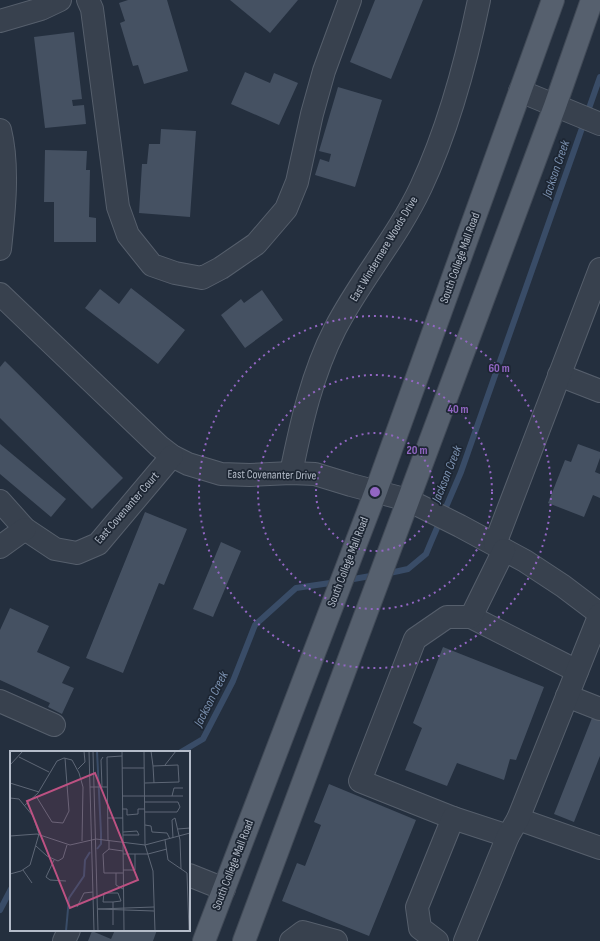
<svg xmlns="http://www.w3.org/2000/svg" width="600" height="941" viewBox="0 0 600 941" font-family="'Sofia Sans Condensed',sans-serif">
  <style>
    .lines { fill: none; stroke-linecap: round; stroke-linejoin: round }
    .stream { stroke: #394c67; stroke-width: 6 }
    .building { fill: #455162 }
    .minor-casing { stroke: #565f6c; stroke-width: 24 }
    .major-casing { stroke: #414a57; stroke-width: 24 }
    .minor { stroke: #38414e; stroke-width: 22 }
    .major { stroke: #56606e; stroke-width: 22 }
    .ring { fill: none; stroke: #9266c3; stroke-width: 2; stroke-dasharray: 2 4 }
    .labels { text-anchor: middle; dominant-baseline: central; stroke-width: 3.5; stroke-linejoin: round; paint-order: stroke }
    .street-label { font-size: 12px; fill: #b4bcc9; stroke: #1d2633 }
    .water-label { font-size: 13px; font-style: italic; fill: #7c92b1; stroke: #1d2633 }
    .inset-river { fill: none; stroke: #394c67; stroke-width: 2 }
    .inset-road { fill: none; stroke: #5e6776; stroke-width: 1 }
    .view { fill: #bd5182; fill-opacity: 0.15; stroke: #bd5182; stroke-width: 2 }
    .inset-edge { fill: none; stroke: #b4bcc9; stroke-width: 2 }
    .centre { fill: #9266c3; stroke: #1d2633; stroke-width: 2 }
    .ring-label { font-size: 12px; text-anchor: middle; font-weight: bold; fill: #9266c3; stroke: #1d2633; stroke-width: 3.5; stroke-linejoin: round; paint-order: stroke }
  </style>
  <rect width="100%" height="100%" fill="#242f3e"/>
  <g class="lines">
    <g class="stream">
      <polyline points="385,574 408,569 426,554 431,542 461,472 600,77"/>
      <polyline points="348,580 376,575"/>
      <polyline points="181,752 203,739 233,681 255,625 296,588 337,582"/>
      <polyline points="0,910 11,889"/>
    </g>
  </g>
  <g class="building">
    <polygon points="128,0 167,0 188,71 144,84 138,65 133,66 120,23 125,21 119,3"/>
    <polygon points="230,0 298,0 270,33"/>
    <polygon points="375,0 423,0 391,79 350,62"/>
    <polygon points="74,32 82,99 72,100 73,106 84,105 86,124 45,128 34,37"/>
    <polygon points="245,72 270,83 274,73 298,83 279,125 231,104"/>
    <polygon points="338,87 382,100 355,187 315,175 320,159 329,162 331,154 319,151"/>
    <polygon points="161,129 196,131 190,217 139,213 142,164 147,164 149,144 160,144"/>
    <polygon points="45,150 87,151 86,170 90,170 89,217 96,218 96,242 54,242 54,202 44,202"/>
    <polygon points="131,288 185,330 158,364 85,308 100,289 119,304"/>
    <polygon points="262,290 283,320 245,348 221,315 241,299 244,303"/>
    <polygon points="5,361 123,478 92,509 0,418 0,367"/>
    <polygon points="0,444 66,499 51,517 0,474"/>
    <polygon points="578,444 600,452 600,458 595,472 600,474 600,498 593,495 584,517 548,503 565,460 571,462"/>
    <polygon points="145,512 187,529 164,585 159,583 123,673 86,658"/>
    <polygon points="221,542 241,551 213,617 193,609"/>
    <polygon points="10,608 49,626 37,652 70,667 62,683 74,688 62,714 48,707 50,703 0,680 0,630"/>
    <polygon points="443,647 544,687 516,760 510,759 504,780 457,763 447,786 405,770 422,728 413,723"/>
    <polygon points="592,718 600,721 600,756 574,822 554,814"/>
    <polygon points="329,784 416,820 369,936 282,901 297,863 305,866 321,825 314,822"/>
    <polygon points="115,930 157,930 153,941 88,941 92,931 111,939"/>
  </g>
  <g class="lines">
    <g class="minor-casing">
      <g id="minor">
        <polyline points="88,0 92,9 118,207 128,235 152,265 175,273 202,278 221,268 256,244 286,209 297,182 312,114 324,71 350,0"/>
        <polyline points="0,21 41,9 60,0"/>
        <polyline points="520,91 600,124"/>
        <path d="M0,130C9,166 4,212 0,249"/>
        <polyline points="0,294 159,446 172,456 188,464 221,474 250,475 291,473 315,474 351,485 408,500 460,526 525,561 563,586 600,614"/>
        <polyline points="559,375 600,391"/>
        <path d="M291,473C301,424 312,374 335,329C360,280 397,238 421,187C448,129 466,63 479,0"/>
        <polyline points="0,501 25,529 55,549 77,553 98,544 172,456"/>
        <polyline points="495,544 600,269"/>
        <polyline points="0,547 25,529"/>
        <polyline points="471,617 577,671"/>
        <polyline points="567,696 600,709"/>
        <polyline points="0,701 54,725"/>
        <polyline points="453,818 360,781 415,639 447,617 471,617 504,550"/>
        <polyline points="518,819 600,848"/>
        <polyline points="189,875 224,889"/>
        <polyline points="64,941 69,930"/>
        <polyline points="291,941 303,932 336,941"/>
        <polyline points="437,941 420,928 417,907 453,818 508,836"/>
        <polyline points="465,941 508,836 518,819 600,614"/>
      </g>
    </g>
    <g class="major-casing">
      <g id="major">
        <polyline points="204,941 376,491 553,0"/>
        <polyline points="244,941 555,106 592,0"/>
      </g>
    </g>
    <use href="#minor" class="minor"/>
    <use href="#major" class="major"/>
  </g>
  <g class="ring">
    <circle cx="375" cy="492" r="59"/>
    <circle cx="375" cy="492" r="117"/>
    <circle cx="375" cy="492" r="176"/>
  </g>
  <g class="labels">
    <g class="street-label">
      <text transform="translate(384 249) rotate(-59)">East Windermere Woods Drive</text>
      <text transform="translate(460 258) rotate(-70)">South College Mall Road</text>
      <text transform="translate(272 475) rotate(1)">East Covenanter Drive</text>
      <text transform="translate(127 508) rotate(-49)">East Covenanter Court</text>
      <text transform="translate(348 562) rotate(-69)">South College Mall Road</text>
      <text transform="translate(233 865) rotate(-69)">South College Mall Road</text>
    </g>
    <g class="water-label">
      <text transform="translate(556 169) rotate(-71)">Jackson Creek</text>
      <text transform="translate(447 474) rotate(-68)">Jackson Creek</text>
      <text transform="translate(211 699) rotate(-63)">Jackson Creek</text>
    </g>
  </g>
  <g transform="translate(10 751)">
    <rect width="180" height="180" fill="#242f3e"/>
    <path class="inset-river" d="M87,98L91,93V82L87,0M56,180L59,147L74,125L75,109L80,101"/>
    <path class="inset-road" d="M79,0L84,180M83,0L88,180M112,0L114,180M134,0L135,94L143,120L145,180M9,6L39,21M0,14L13,0M155,14L166,0M143,15L144,32M112,17H134M68,18L75,11L74,0M0,32L29,41M135,32L169,31L168,14L143,15L141,0M80,36H97M92,36L91,9L93,6M26,45L42,71L53,72L59,60L55,7M112,45H173M162,45L164,37H173M0,47L9,48L23,65L29,83L20,114L11,120L0,123M135,51H168L170,56L167,61H135M14,55L28,42L47,10L54,7L62,9L69,22L73,36L72,90M112,58H117V64L128,63V58H135M98,67H113M135,74L141,75L142,81L157,82L160,88M168,78L180,77M113,81L127,80L129,84H113M0,85L27,83L60,94L86,88L135,94L180,82M163,87L162,69L165,67L170,89L171,118M98,89L97,6L112,5M99,89V98L93,103L94,122H106M155,89L158,109L177,122L179,180M26,95L37,105L48,110L53,107L57,94M99,98L113,100M113,103H138L157,98M44,109L36,126L40,129L56,130M13,119L22,132M113,119H125V103M113,138L106,134V122H113M103,151H93L94,142H108L111,150M67,156L74,142L83,141M88,158L144,160M88,158L144,156M103,174V151L111,150"/>
    <path class="view" d="M85,22L128,129L60,157L17,50Z"/>
    <rect width="180" height="180" class="inset-edge"/>
  </g>
  <circle cx="375" cy="492" r="6" class="centre"/>
  <g class="ring-label">
    <text x="499" y="372">60 m</text>
    <text x="458" y="413">40 m</text>
    <text x="417" y="454">20 m</text>
  </g>
</svg>
